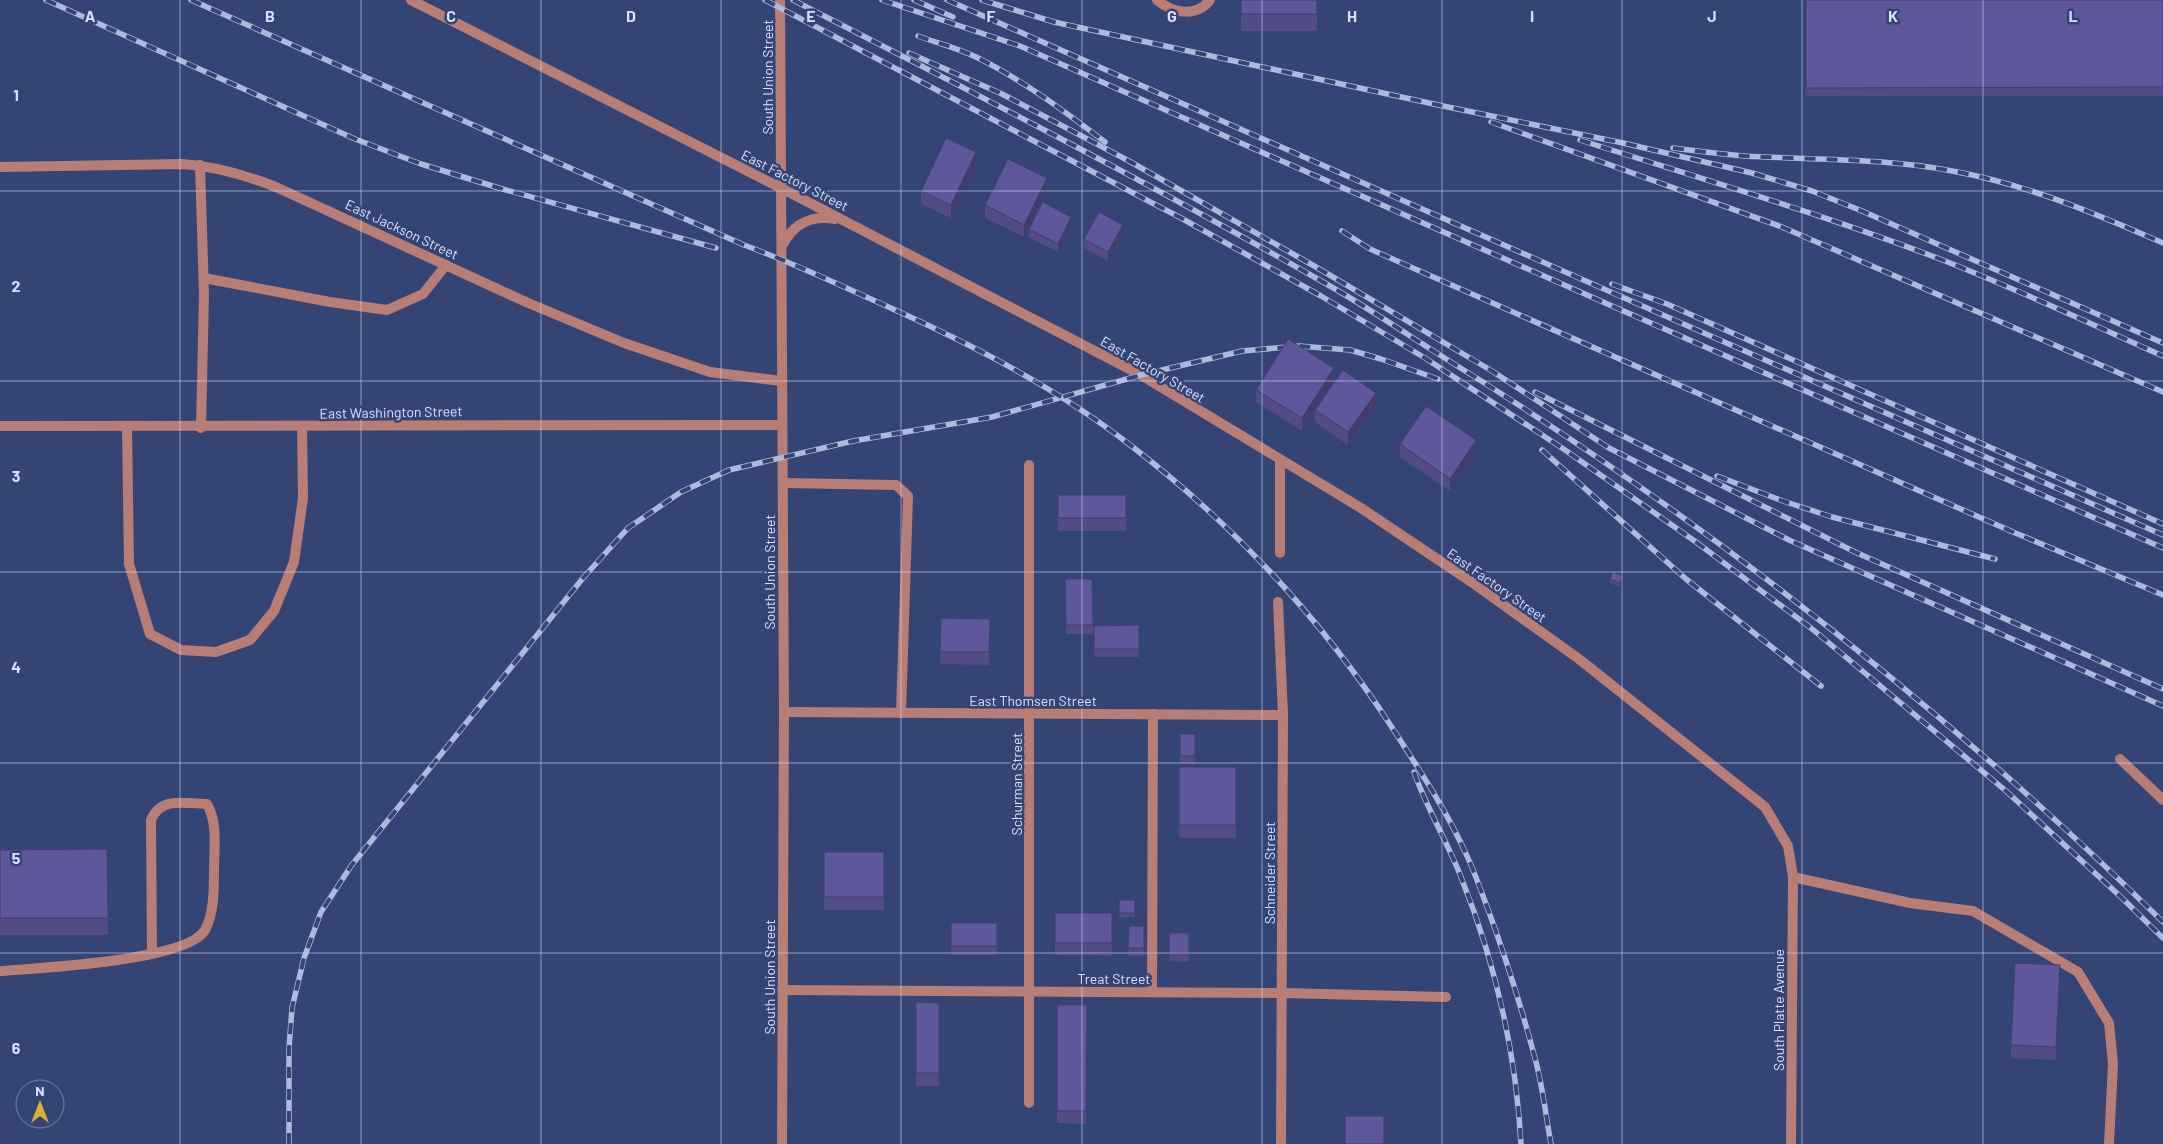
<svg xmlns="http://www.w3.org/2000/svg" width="2163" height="1144" viewBox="0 0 2163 1144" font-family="Barlow,sans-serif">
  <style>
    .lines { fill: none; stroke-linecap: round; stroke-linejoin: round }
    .service { stroke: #b87d75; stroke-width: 10 }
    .minor { stroke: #b87d75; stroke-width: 10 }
    .rail-casing { stroke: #adbadc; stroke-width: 5.5 }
    .rail { stroke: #344575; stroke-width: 4; stroke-dasharray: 11; stroke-linecap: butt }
    .wall { fill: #524b85 }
    .shaded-wall { fill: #423d6c }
    .building { fill: #5f579b; stroke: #423d6c }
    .grid { fill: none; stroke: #d5e1ff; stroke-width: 1; stroke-opacity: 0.55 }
    .labels { text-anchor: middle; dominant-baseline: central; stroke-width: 5; stroke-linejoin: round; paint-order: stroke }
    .street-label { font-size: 14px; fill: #d5e1ff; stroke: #344575 }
    .grid-label { font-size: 16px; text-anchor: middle; font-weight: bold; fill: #d5e1ff; stroke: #344575; stroke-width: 5; stroke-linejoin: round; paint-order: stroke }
  </style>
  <rect width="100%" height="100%" fill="#344575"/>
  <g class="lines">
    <g class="service">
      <path d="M1157,0C1173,13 1196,18 1210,0"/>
      <polyline points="200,165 204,294 201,428"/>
      <polyline points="204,278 330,302 387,310 423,294 446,265"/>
      <polyline points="127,427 129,564 150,634 181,650 216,652 250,640 274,611 294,562 303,498 302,427"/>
      <polyline points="783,483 896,485 908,496 901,713"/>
      <polyline points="2120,759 2163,800"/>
      <polyline points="1793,877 1910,903 1973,911 2078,972 2109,1023 2113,1064 2109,1144"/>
      <path d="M0,971C37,968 188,961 205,930C214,914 214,888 214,870C214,848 218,823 207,804C186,803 160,797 151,820L152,954"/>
      <polyline points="1152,992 1153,714"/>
    </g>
    <g class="minor">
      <polyline points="411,0 781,188 1141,375 1361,508 1470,581 1579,659 1765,807 1788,846 1793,877 1791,1144"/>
      <polyline points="780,0 784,712 782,1144"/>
      <path d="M0,167L182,164C215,166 245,175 276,187L526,302L624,343L710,372L781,381"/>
      <path d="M782,246C793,224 810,215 835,219"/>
      <path d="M0,426C261,428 521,423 782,425"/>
      <polyline points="1280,459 1280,553"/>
      <polyline points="1029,465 1029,1103"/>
      <polyline points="1278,602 1283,715 1281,1144"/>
      <polyline points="784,712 1283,715"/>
      <polyline points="782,990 1282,993 1446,997"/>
    </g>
    <g class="rail-casing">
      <g id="rail">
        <polyline points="46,0 355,139 421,164 499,188 716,248"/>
        <path d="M191,0L744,245C788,261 831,281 873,300C965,341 1055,386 1134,448C1236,527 1323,621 1393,729C1419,769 1448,813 1467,856C1474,871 1480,888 1486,904C1505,955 1522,1009 1536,1062C1543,1089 1546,1117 1551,1144"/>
        <polyline points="765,0 1181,218 1321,296 1425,358 1565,450 1696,542 1811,628 2006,791 2122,898 2163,938"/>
        <path d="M793,0C971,91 1149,183 1323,282C1364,305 1403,332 1443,357C1703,518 1945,708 2163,922"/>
        <polyline points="882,0 1020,46 2163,548"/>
        <polyline points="914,0 953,17"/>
        <polyline points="947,0 2163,535"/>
        <polyline points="982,0 1054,22 1443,106 1623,143 1752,173 1812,191 1862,211 2163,343"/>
        <path d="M918,36C937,43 958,48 976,57C1023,80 1064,111 1105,142"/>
        <polyline points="909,53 1002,94 1129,161 1316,267 1492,371 1609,448 1789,540 2163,706"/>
        <polyline points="1491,122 1782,227 2163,392"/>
        <path d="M1580,140C1702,179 1826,215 1945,261C2019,290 2091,324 2163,356"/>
        <path d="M1673,148C1697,151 1721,154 1745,156C1814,160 1884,158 1952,171C2026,184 2094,213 2163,243"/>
        <polyline points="1342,231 1370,249 1422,272 2013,532 2163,595"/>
        <polyline points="1612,284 1667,304 2163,524"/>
        <polyline points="1535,392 1855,552 2163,689"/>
        <polyline points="1542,450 1686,579 1821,686"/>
        <polyline points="1717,476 1783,501 1832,517 1995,559"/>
        <path d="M1414,772C1427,809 1447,841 1461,877C1495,962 1516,1052 1521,1144"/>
        <polyline points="289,1144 289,1048 292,1008 304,958 321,912 351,866 583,578 628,528 681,492 729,470 853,441 992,417 1141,375 1242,351 1299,346 1350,350 1381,359 1438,379"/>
      </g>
    </g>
    <use href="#rail" class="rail"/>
  </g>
  <g class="wall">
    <polygon points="1241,0 1317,14 1317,31 1241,31"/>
    <rect x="1806" y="0" width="357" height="96"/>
    <polygon points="976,165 951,218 921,204 921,191"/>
    <polygon points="1047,191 1024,237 985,218 985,205"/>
    <polygon points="1071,226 1058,252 1029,238 1029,229"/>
    <polygon points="1123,234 1108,261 1084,248 1084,239"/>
    <polygon points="1334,381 1322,400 1376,406 1348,445 1315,422 1315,410 1302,431 1256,402 1256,390"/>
    <polygon points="1400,444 1476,453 1450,491 1400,457"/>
    <rect x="1058" y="495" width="68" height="36"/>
    <polygon points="1065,579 1092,579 1093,634 1066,634"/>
    <polygon points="1610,579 1623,581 1620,587 1610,583"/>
    <polygon points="941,618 990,619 989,665 940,664"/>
    <polygon points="1139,625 1139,657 1094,657 1094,626"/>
    <rect x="1180" y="734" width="15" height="30"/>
    <rect x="1179" y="767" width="57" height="71"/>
    <polygon points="107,849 108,935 0,935 0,850"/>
    <rect x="824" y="852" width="60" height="58"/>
    <rect x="1119" y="900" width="16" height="17"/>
    <polygon points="1055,913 1112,913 1112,956 1055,955"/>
    <rect x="951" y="923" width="46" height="32"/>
    <polygon points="1129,926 1144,926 1144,956 1128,956"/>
    <polygon points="1169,933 1189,933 1189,962 1169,961"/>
    <polygon points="2060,978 2056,1060 2011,1058 2011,1045"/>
    <polygon points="916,1002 939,1003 939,1086 916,1086"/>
    <polygon points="1057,1005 1087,1005 1086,1124 1057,1123"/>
  </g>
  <g class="shaded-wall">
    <polygon points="976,152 976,165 951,218 951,205"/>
    <polygon points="1047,178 1047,191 1024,237 1024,225"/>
    <polygon points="1071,217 1071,226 1058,252 1058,244"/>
    <polygon points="1123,225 1123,234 1108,261 1108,252"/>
    <polygon points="1334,368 1334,381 1302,431 1302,418"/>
    <polygon points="1376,393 1376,406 1348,445 1348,432"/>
    <polygon points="1476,440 1476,453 1450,491 1450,479"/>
    <polygon points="1623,576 1623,581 1620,587 1620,583"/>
    <polygon points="2060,965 2060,978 2056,1060 2056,1047"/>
  </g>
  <g class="building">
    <rect x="1241" y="0" width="76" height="14"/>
    <polygon points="1806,0 2163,0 2163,87 1806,88"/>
    <polygon points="946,138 976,152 951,205 921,191"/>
    <polygon points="1008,159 1047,178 1024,225 985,205"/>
    <polygon points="1043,202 1071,217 1058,244 1029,229"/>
    <polygon points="1099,212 1123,225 1108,252 1084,239"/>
    <polygon points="1288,339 1334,368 1302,418 1256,390"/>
    <polygon points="1343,370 1376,393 1348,432 1315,410"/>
    <polygon points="1426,406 1476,440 1450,479 1400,444"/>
    <rect x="1058" y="495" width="68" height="23"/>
    <polygon points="1613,572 1623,576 1620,583 1610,579"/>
    <polygon points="1065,579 1092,579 1093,625 1066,625"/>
    <polygon points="941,618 990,619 989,652 940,652"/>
    <polygon points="1139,625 1139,649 1094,649 1094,626"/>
    <rect x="1180" y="734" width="15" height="22"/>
    <rect x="1179" y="767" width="57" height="58"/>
    <polygon points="107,849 108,918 0,918 0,850"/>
    <rect x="824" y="852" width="60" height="45"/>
    <rect x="1119" y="900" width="16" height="13"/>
    <rect x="1055" y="913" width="57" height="30"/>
    <rect x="951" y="923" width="46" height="23"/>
    <polygon points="1129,926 1144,926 1144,948 1128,948"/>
    <rect x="1169" y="933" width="20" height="20"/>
    <polygon points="2015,963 2060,965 2056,1047 2011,1045"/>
    <polygon points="916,1002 939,1003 939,1073 916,1073"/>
    <polygon points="1057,1005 1087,1005 1086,1111 1057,1111"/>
    <rect x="0" y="1107" width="1" height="37"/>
    <rect x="1345" y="1116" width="39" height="28"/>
  </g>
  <path class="grid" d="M180,0V1144M361,0V1144M541,0V1144M721,0V1144M901,0V1144M1082,0V1144M1262,0V1144M1442,0V1144M1622,0V1144M1802,0V1144M1983,0V1144M0,191H2163M0,381H2163M0,572H2163M0,763H2163M0,953H2163"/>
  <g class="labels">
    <g class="street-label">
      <text transform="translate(767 77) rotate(-90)">South Union Street</text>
      <text transform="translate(795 180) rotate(27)">East Factory Street</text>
      <text transform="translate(402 229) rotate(25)">East Jackson Street</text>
      <text transform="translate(1153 369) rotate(30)">East Factory Street</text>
      <text transform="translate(391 412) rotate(-1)">East Washington Street</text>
      <text transform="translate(769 572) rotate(-90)">South Union Street</text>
      <text transform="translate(1497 585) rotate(35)">East Factory Street</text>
      <text x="1033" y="700">East Thomsen Street</text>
      <text transform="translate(1016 784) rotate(-90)">Schurman Street</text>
      <text transform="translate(1269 873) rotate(-90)">Schneider Street</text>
      <text transform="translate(769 977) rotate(-90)">South Union Street</text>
      <text x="1114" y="978">Treat Street</text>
      <text transform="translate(1778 1010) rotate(-90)">South Platte Avenue</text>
    </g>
  </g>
  <g class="grid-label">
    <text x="90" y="22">A</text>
    <text x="270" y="22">B</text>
    <text x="451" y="22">C</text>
    <text x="631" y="22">D</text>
    <text x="811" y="22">E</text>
    <text x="991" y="22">F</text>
    <text x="1172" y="22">G</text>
    <text x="1352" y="22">H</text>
    <text x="1532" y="22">I</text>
    <text x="1712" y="22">J</text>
    <text x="1893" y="22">K</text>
    <text x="2073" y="22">L</text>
    <text x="16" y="101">1</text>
    <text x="16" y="292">2</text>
    <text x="16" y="482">3</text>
    <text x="16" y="673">4</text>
    <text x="16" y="864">5</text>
    <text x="16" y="1054">6</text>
  </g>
  <g transform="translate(40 1104)"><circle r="24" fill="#344575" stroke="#7483ac"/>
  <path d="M0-4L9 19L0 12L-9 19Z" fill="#deb133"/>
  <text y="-8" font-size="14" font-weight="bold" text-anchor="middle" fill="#d5e1ff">N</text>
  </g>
</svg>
